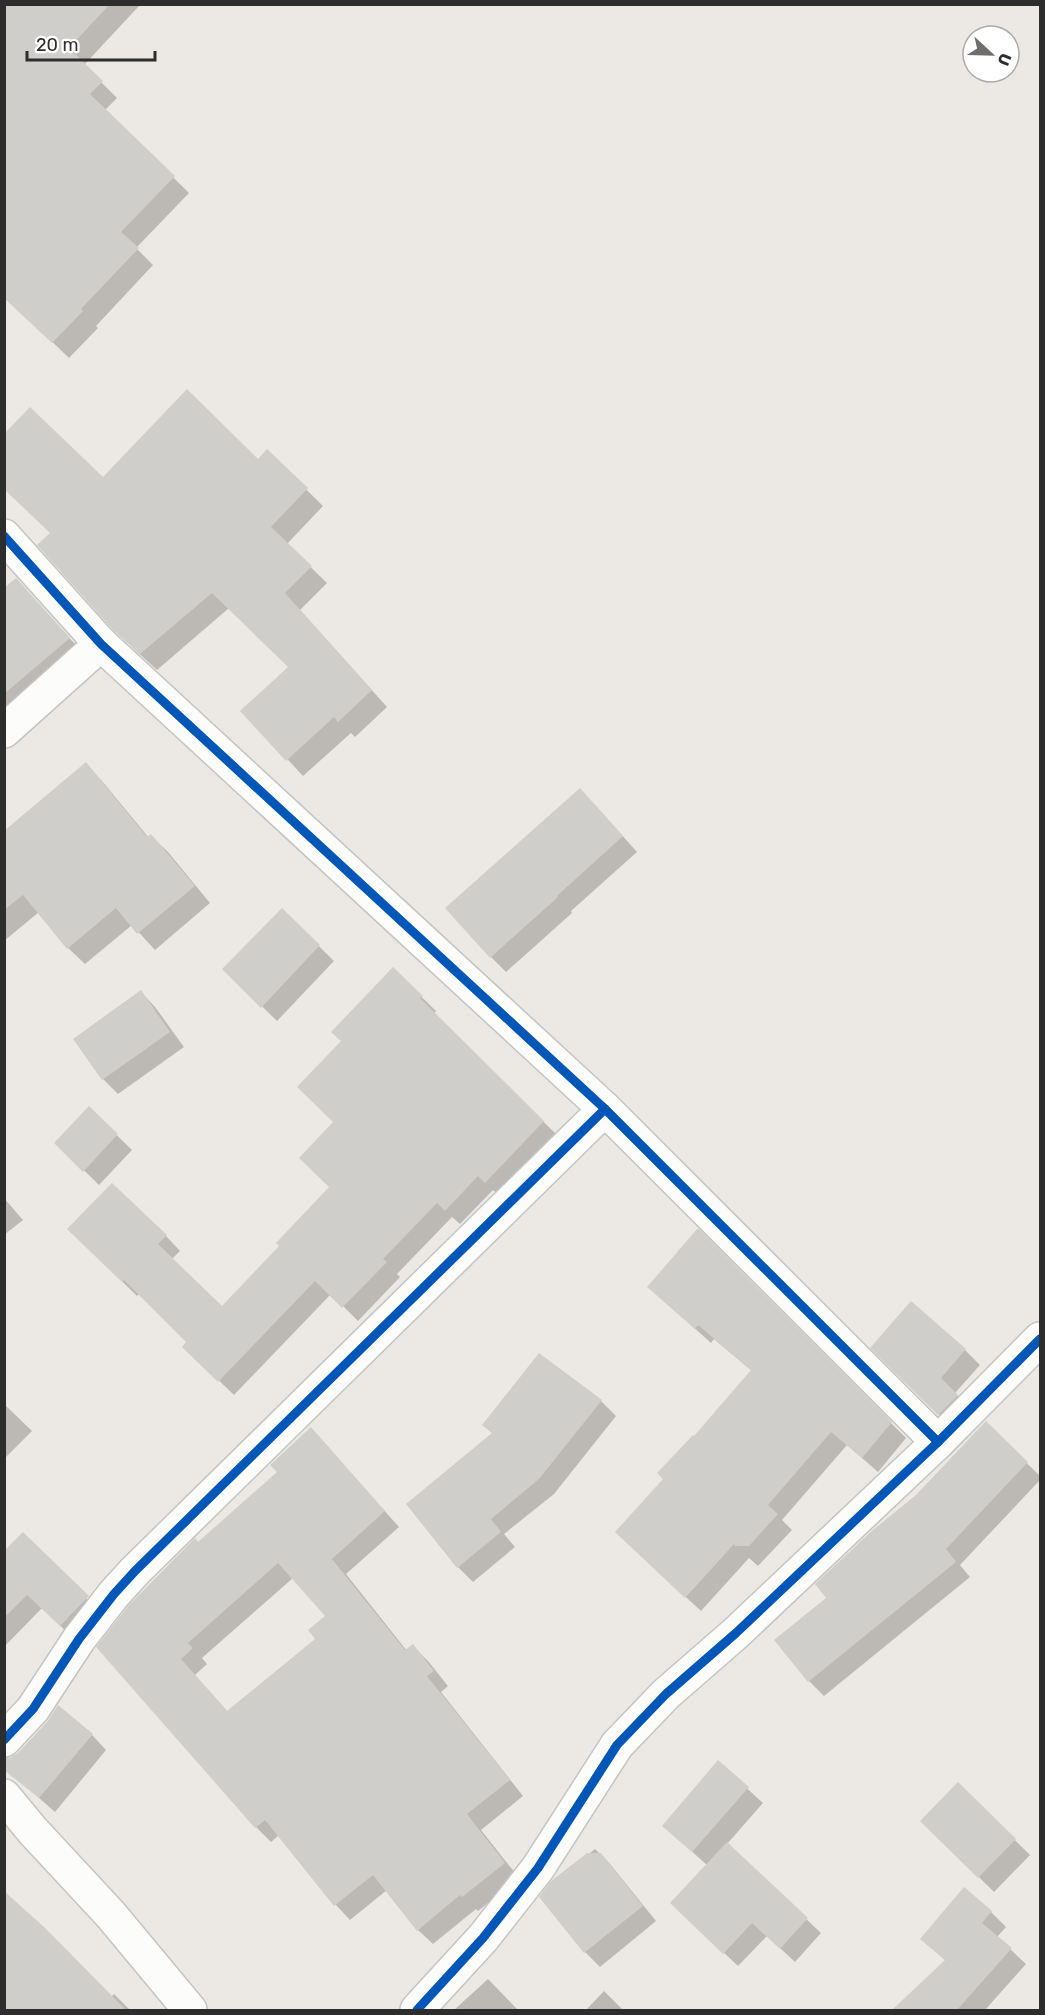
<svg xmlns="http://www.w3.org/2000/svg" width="1045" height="2015" viewBox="0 0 1045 2015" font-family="Rubik,sans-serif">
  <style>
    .shadow { fill: #0003; fill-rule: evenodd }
    .building { fill: #d0ceca; fill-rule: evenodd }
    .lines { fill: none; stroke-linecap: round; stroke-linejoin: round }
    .minor-casing { stroke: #c5c4c4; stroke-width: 36 }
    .minor { stroke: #fcfcfb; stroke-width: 33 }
    .cycleway-casing { stroke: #fff; stroke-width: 13 }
    .cycleway { stroke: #0057b8; stroke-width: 9 }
  </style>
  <rect width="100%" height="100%" fill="#ece8e3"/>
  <g class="shadow">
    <polygon points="4,4 137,4 139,6 84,65 117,98 105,110 189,193 136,248 153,265 96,326 98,328 69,358 18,309"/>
    <polygon points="267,451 323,506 287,544 327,583 300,610 387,707 355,737 351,733 303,776 243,711 290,667 229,608 157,670 132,647 103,479 258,461"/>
    <polygon points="16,580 85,655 4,739 4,590"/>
    <polygon points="86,765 102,781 149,838 151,836 168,852 210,903 155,950 132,925 85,964 68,948 39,912 4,941 4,833"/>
    <polygon points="595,805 637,852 571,911 572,913 506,972 491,957"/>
    <polygon points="282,910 334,961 277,1021 224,969"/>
    <polygon points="393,969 436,1011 434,1014 558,1136 500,1197 493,1190 460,1224 452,1217 397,1274 400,1277 358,1321 331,1294 234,1395 184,1347 188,1342 139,1294 137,1296 69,1229 166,1236 180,1251 172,1259 222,1308 281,1246 331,1188 343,1041"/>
    <polygon points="141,992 155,1007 184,1047 118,1094 103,1079"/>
    <polygon points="89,1108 132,1150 99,1185 56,1143"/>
    <polygon points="4,1198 23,1220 4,1235"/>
    <polygon points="698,1230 906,1438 878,1472 847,1445 782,1520 792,1530 758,1566 749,1558 701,1611 632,1547 665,1479 694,1438 752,1371 714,1339 711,1343 649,1287"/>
    <polygon points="872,1348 965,1350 980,1365 955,1393 972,1411 954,1429"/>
    <polygon points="539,1355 601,1401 616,1416 554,1494 504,1534 515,1547 473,1582 458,1567 493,1434 484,1425"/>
    <polygon points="4,1404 32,1431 4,1459"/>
    <polygon points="986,1423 1040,1476 1040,1480 960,1565 970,1577 824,1696 809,1681 776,1640 828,1598 917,1496"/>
    <path d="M325,1444L399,1527L346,1574L407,1651L413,1646L428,1661L448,1686L441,1692L523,1796L481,1830L519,1878L478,1911L476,1909L433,1944L418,1930L387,1890L350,1920L336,1905L279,1835L271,1842L256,1827L98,1647L198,1543ZM293,1578L328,1617L317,1640L228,1712L195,1675L207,1664L202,1658Z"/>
    <polygon points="23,1534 101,1613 75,1640 42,1608 4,1647 4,1553"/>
    <polygon points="92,1735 106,1750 55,1812 6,1769"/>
    <polygon points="718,1762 763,1803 727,1844 821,1933 795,1962 767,1936 738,1966 686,1917 707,1865 679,1840"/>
    <polygon points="958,1784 1030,1855 994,1892 922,1821"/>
    <polygon points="595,1849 610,1864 656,1921 600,1967 585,1952 541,1897 552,1884"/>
    <polygon points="4,1893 111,1997 114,1994 130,2010 4,2010"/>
    <polygon points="991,1912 1006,1927 997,1937 1026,1964 985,2010 894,2010 946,1961 922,1939"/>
    <polygon points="488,1979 518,2010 454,2010"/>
    <polygon points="604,1991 623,2010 586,2010"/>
  </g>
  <g class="building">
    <polygon points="4,4 110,4 69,48 103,81 90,94 175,176 121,232 139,248 81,309 83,311 52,343 4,298"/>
    <polygon points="187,389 258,459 267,449 308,488 271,527 312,566 285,593 372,690 338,722 334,717 286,761 240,711 288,667 212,593 140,654 114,631 37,545 50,533 4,489 4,434 30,407 103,477"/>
    <polygon points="16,578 70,638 4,694 4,588"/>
    <polygon points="86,762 147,837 151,834 195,886 137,934 116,908 67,949 23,895 4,910 4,831"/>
    <polygon points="580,788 623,836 557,896 558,897 490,958 445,908"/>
    <polygon points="282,908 320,945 261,1008 222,969"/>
    <polygon points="393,967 423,996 420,998 544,1121 485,1183 478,1176 445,1211 437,1203 383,1259 387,1262 342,1308 315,1281 218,1382 182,1347 186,1342 124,1280 122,1282 67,1229 112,1183 167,1235 158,1244 222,1306 279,1246 276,1243 329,1187 299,1158 333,1122 297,1087 341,1041 331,1032"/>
    <polygon points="141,990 170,1032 102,1080 73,1039"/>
    <polygon points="89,1106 118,1134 83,1172 54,1143"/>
    <polygon points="698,1228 892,1422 862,1458 831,1432 768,1505 778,1514 749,1546 735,1546 734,1544 685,1598 615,1532 663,1479 657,1473 693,1435 694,1436 751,1370 698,1325 695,1329 647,1287"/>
    <polygon points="911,1301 966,1349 941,1378 958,1395 938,1415 870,1348"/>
    <polygon points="539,1353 602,1400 539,1479 491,1519 501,1532 457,1568 406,1504 492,1433 482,1425"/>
    <polygon points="986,1421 1028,1462 946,1549 956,1562 808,1682 774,1640 826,1598 815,1584 873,1530 916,1495"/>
    <path d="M311,1427L385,1511L332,1559L405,1650L413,1644L434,1671L427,1676L510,1780L467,1814L505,1863L462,1897L460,1895L417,1931L373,1875L334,1906L265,1820L255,1828L96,1647L128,1606L195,1538L198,1542L277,1472L270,1465ZM278,1563L325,1616L308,1630L315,1639L227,1711L181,1659L193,1648L188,1643Z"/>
    <polygon points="23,1532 89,1596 60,1626 27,1595 4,1618 4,1551"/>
    <polygon points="58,1705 93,1734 39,1798 4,1770 4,1758 10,1758 18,1753 47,1722"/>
    <polygon points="718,1760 749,1787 692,1852 662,1826"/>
    <polygon points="958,1782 1016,1839 978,1878 920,1821"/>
    <polygon points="727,1842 808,1918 780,1949 752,1923 723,1954 670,1903"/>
    <polygon points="587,1853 601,1853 643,1906 584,1953 539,1897 550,1882"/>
    <polygon points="964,1887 992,1911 982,1923 1012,1948 957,2010 892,2010 945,1960 920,1939"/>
    <polygon points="4,1891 45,1928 126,2010 4,2010"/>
  </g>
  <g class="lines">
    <g class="minor-casing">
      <g id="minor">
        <polyline points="4,536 101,644 605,1109 938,1442"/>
        <polyline points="4,731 101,644"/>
        <polyline points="4,1740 33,1709 79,1639 114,1594 135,1571 605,1109"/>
        <polyline points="4,1796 33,1831 111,1915 190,2010"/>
        <polyline points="417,2010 483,1938 538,1868 617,1745 666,1694 736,1633 938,1442 1040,1339"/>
      </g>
    </g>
    <use href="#minor" class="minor"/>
    <g class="cycleway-casing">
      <g id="cycleway">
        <polyline points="4,536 101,644 605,1109 938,1442"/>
        <polyline points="4,1740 33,1709 79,1639 114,1594 135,1571 605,1109"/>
        <polyline points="417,2010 483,1938 538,1868 617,1745 666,1694 736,1633 938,1442 1040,1339"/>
      </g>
    </g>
    <use href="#cycleway" class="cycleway"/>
  </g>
  <rect width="1045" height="2015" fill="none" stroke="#2d2d2d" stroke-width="12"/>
  <g transform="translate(991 54) rotate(112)"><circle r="28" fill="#ffffff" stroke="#ababab" stroke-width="1.5"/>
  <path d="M0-4.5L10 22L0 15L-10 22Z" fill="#706e6d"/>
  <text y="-9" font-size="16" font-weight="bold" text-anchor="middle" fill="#2d2d2d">U</text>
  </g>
  <path d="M27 51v9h128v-9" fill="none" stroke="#2d2d2d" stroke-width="3"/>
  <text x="36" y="51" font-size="18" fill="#2d2d2d" stroke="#ffffff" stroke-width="4.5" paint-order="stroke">20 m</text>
</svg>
